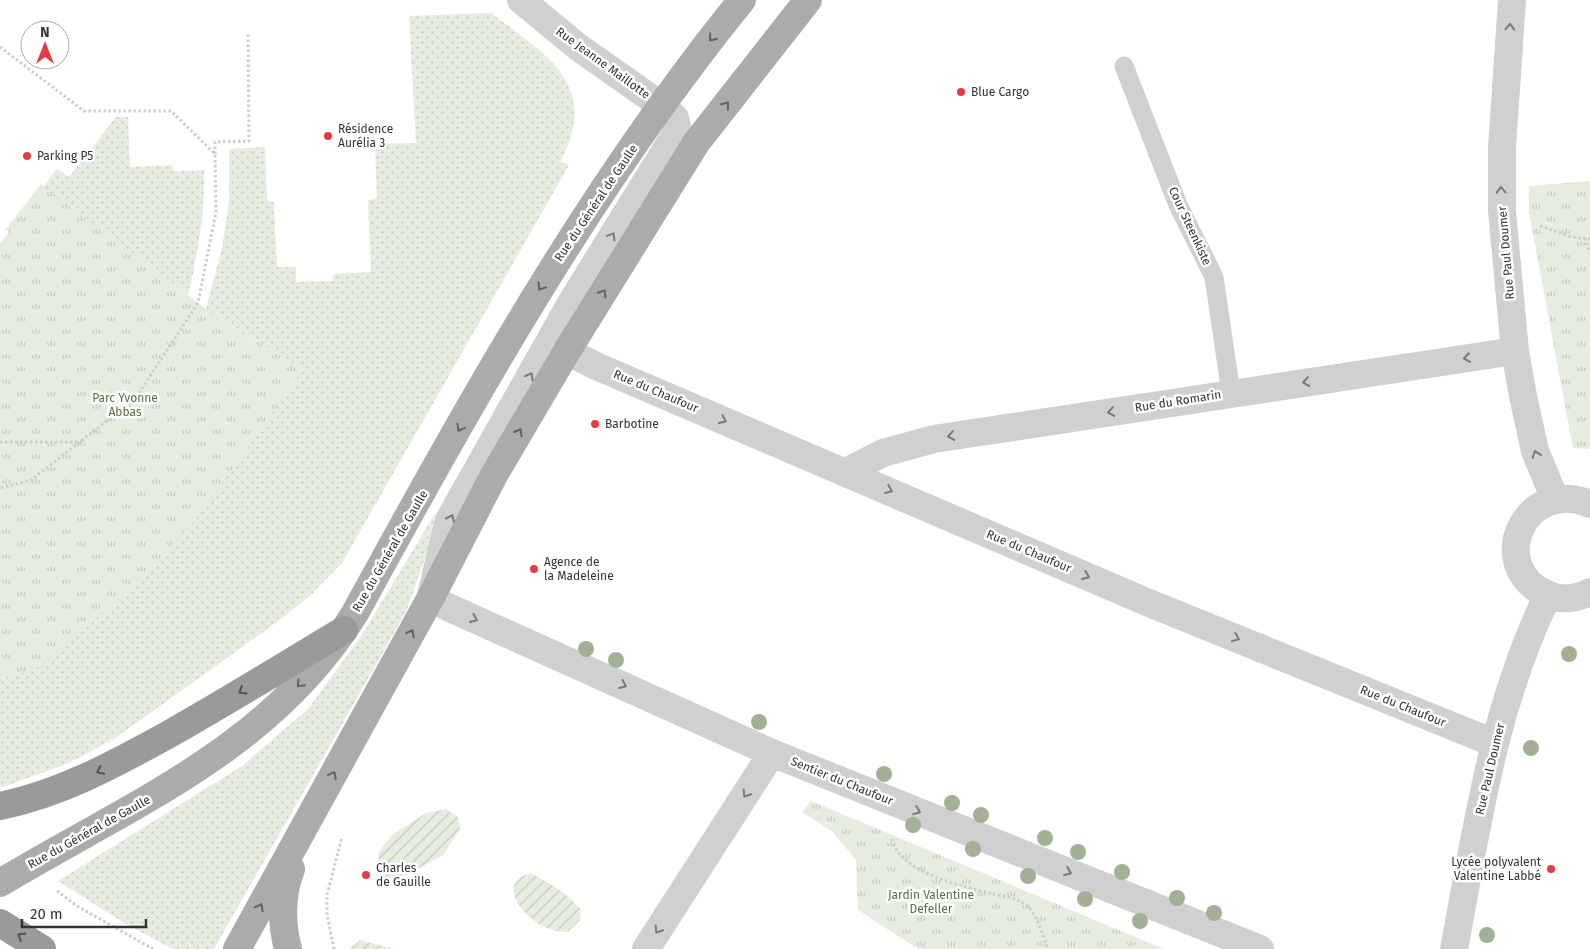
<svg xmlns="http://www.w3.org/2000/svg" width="1590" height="949" viewBox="0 0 1590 949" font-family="'Fira Sans',sans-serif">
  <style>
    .grass { fill: url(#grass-dots) }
    .park { fill: url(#park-tufts) }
    .garden { fill: url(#garden-furrows) }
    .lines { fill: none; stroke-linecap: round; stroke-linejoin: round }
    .path { stroke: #cdcdcd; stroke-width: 3; stroke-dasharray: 2.5 2.5; stroke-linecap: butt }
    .lane { stroke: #d0d0d0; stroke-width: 19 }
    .street { stroke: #d0d0d0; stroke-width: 28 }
    .primary { stroke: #ababab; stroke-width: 28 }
    .highway { stroke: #9a9a9a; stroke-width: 28 }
    .tree { fill: #a2b095 }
    .oneway { stroke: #7a7a7a }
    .oneway2 { stroke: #636363 }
    .oneway3 { stroke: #525252 }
    .poi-dot { fill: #e63946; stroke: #fff; stroke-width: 2 }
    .labels { text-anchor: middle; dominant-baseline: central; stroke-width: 5; stroke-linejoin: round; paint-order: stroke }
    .street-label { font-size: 12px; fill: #333; stroke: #fff }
    .poi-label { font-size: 12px; fill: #333; stroke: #fff; text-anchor: start }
    .park-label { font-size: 12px; fill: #56703f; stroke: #fff }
  </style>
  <defs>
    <pattern id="grass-dots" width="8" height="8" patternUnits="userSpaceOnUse" patternTransform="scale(1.25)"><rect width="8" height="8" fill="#e6ecdf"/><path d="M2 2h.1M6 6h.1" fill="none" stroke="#c6cbc0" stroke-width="1.8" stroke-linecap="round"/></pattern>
    <pattern id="park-tufts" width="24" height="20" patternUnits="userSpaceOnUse" patternTransform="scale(1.25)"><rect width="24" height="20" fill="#e6ecdf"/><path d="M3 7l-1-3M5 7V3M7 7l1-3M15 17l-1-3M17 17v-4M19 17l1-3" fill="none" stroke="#c6cbc0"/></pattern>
    <pattern id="garden-furrows" width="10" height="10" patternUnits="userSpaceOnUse" patternTransform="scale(1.25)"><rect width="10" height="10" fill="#e6ecdf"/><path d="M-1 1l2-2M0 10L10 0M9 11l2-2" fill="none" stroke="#c6cbc0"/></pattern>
  </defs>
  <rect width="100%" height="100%" fill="#fff"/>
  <g class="grass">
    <path d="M491,13C546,55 601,84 560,162L569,165L342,563L312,594L281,619L114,739L69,763L0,788V679L34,669L303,370L206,309L222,248L229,202V149L265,147L267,201L274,202L277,267H296V282L333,281V274L371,272L368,200L377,199L375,144L416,143L409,16Z"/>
    <path d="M116,117H128L130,167L172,165L173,171L204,170C205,213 198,253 188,295L43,187L57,169L69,177Z"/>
    <polygon points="434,515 440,516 406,612 214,949 173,949 126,924 58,881 242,766 309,708 362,635"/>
  </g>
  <g class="park">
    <polygon points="1590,181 1590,449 1573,448 1529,213 1529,186"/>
    <polygon points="41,184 206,309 303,370 200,514 134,587 34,670 0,679 0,244 9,232 6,229"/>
    <polygon points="811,801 1164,949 918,949 858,910 856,860 833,832 802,812"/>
  </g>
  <g class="garden">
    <polygon points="446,809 458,817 460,829 443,855 407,875 389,880 377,877 379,852 392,835 426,813"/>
    <path d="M531,873C550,884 567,892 581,910L580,920L568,932C560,932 553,931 545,927C524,918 494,883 531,873Z"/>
    <polygon points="360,940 393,949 410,949 350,949"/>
  </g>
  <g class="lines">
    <g class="path">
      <polyline points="0,47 84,111 171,111 215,154 216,212 198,303 135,399 31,480 0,488"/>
      <polyline points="215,154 215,142 249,141 248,34"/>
      <polyline points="1540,226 1572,237 1590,239"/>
      <polyline points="1585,238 1590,253"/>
      <polyline points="0,442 82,442"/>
      <path d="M892,839C899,873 963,886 993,894C1005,897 1022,898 1031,910C1037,919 1045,939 1048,949"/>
      <polyline points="57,891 77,906 153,949"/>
      <polyline points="334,949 327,915 327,895 342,837"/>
    </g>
    <polyline class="lane" points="1124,66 1178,205 1214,277 1231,393"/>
    <g class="street">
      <polyline points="521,0 578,47 662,106 675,118 677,126 675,135 571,303 449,520 430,599 772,753 1260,949"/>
      <polyline points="1512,0 1502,148 1502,211 1515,351 1523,396 1535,451 1555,499"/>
      <polyline points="567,351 596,366 1149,603 1494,743"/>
      <polyline points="846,472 883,453 934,439 1515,351"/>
      <path d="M1590,504C1525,477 1485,565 1546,594C1560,601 1576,599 1590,592"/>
      <polyline points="646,949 772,753"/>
      <path d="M1454,949C1477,828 1493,707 1548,595"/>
    </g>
    <g class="primary">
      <path d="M0,883C131,804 271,749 355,613C471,401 590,187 742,0"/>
      <polyline points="237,949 430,599 494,475 567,351 696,143 808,0"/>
      <path d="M288,949C281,922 281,895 291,869"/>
    </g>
    <g class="highway">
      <path d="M0,806C59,794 111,766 164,737C225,703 284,666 344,630"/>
      <polyline points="0,923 42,949"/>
    </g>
  </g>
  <g class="tree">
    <circle cx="586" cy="649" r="8"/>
    <circle cx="1569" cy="654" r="8"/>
    <circle cx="616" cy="660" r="8"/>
    <circle cx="759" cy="722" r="8"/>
    <circle cx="1531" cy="748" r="8"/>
    <circle cx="884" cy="774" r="8"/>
    <circle cx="952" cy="803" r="8"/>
    <circle cx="981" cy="815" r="8"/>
    <circle cx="913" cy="825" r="8"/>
    <circle cx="1045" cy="838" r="8"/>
    <circle cx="973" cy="849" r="8"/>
    <circle cx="1078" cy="852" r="8"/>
    <circle cx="1122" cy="872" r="8"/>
    <circle cx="1028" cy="876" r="8"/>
    <circle cx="1177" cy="898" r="8"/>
    <circle cx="1085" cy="899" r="8"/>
    <circle cx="1214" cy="913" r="8"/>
    <circle cx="1140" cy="921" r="8"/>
    <circle cx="1487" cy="935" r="8"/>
  </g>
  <defs><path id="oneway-chevron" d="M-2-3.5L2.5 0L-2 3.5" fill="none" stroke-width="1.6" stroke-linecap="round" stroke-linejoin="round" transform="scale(1.25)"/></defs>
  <g class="oneway">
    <use href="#oneway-chevron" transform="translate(1510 27) rotate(-86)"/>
    <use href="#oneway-chevron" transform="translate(1501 190) rotate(-91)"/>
    <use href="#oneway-chevron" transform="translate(612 236) rotate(-59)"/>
    <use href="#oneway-chevron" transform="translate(1467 358) rotate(172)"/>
    <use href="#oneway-chevron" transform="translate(530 376) rotate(-61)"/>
    <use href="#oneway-chevron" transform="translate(1306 382) rotate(172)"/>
    <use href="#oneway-chevron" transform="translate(1111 412) rotate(171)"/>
    <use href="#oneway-chevron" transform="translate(723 420) rotate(23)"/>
    <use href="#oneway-chevron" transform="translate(951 436) rotate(171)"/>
    <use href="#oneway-chevron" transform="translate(1536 454) rotate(-109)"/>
    <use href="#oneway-chevron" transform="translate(889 490) rotate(23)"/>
    <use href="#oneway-chevron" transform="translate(451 518) rotate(-66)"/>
    <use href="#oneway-chevron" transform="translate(1086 576) rotate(23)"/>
    <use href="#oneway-chevron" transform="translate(474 619) rotate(24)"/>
    <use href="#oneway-chevron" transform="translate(1236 638) rotate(22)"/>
    <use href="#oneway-chevron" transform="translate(623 685) rotate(24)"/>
    <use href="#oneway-chevron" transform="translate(746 794) rotate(123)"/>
    <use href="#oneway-chevron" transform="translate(917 811) rotate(22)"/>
    <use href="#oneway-chevron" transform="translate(1068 872) rotate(22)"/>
    <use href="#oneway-chevron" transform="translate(658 930) rotate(123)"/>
  </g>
  <g class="oneway2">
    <use href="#oneway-chevron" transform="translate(712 38) rotate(129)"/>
    <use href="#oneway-chevron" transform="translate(726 105) rotate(-52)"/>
    <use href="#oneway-chevron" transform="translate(541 287) rotate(122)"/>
    <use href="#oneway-chevron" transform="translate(603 293) rotate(-58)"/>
    <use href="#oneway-chevron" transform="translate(460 428) rotate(119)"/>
    <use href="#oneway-chevron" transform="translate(519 432) rotate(-60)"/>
    <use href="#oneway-chevron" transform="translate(411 633) rotate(-61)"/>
    <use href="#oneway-chevron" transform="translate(300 684) rotate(134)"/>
    <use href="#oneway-chevron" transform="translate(333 775) rotate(-62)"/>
    <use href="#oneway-chevron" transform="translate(260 907) rotate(-61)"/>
  </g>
  <g class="oneway3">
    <use href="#oneway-chevron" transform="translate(242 691) rotate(149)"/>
    <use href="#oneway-chevron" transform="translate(100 771) rotate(154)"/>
    <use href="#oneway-chevron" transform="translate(21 936) rotate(-149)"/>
  </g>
  <g class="poi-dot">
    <circle cx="961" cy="92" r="5"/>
    <circle cx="328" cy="136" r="5"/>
    <circle cx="27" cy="156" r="5"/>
    <circle cx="595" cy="424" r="5"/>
    <circle cx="534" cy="569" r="5"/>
    <circle cx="1551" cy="869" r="5"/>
    <circle cx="366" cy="875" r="5"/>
  </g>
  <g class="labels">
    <g class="street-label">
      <text transform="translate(603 63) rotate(36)">Rue Jeanne Maillotte</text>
      <text transform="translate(596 203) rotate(-56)">Rue du Général de Gaulle</text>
      <text transform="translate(1190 226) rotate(65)">Cour Steenkiste</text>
      <text transform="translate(1506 253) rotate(-95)">Rue Paul Doumer</text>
      <text transform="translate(656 391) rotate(23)">Rue du Chaufour</text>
      <text transform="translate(1178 401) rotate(-9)">Rue du Romarin</text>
      <text transform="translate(390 551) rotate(-60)">Rue du Général de Gaulle</text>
      <text transform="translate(1029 551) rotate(23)">Rue du Chaufour</text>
      <text transform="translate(1403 706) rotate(22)">Rue du Chaufour</text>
      <text transform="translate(1490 769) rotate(-77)">Rue Paul Doumer</text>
      <text transform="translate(842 781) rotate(22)">Sentier du Chaufour</text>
      <text transform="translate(89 832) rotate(-29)">Rue du Général de Gaulle</text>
    </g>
    <g class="poi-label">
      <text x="971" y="92">Blue Cargo</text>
      <text x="338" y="129">Résidence<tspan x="338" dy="14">Aurélia 3</tspan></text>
      <text x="37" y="156">Parking P5</text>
      <text x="605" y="424">Barbotine</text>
      <text x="544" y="562">Agence de<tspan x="544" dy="14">la Madeleine</tspan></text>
      <text x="1541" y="862" text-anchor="end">Lycée polyvalent<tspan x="1541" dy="14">Valentine Labbé</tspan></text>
      <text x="376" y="868">Charles<tspan x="376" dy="14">de Gauille</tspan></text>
    </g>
    <g class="park-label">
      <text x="125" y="398">Parc Yvonne<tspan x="125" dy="14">Abbas</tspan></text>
      <text x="931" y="895">Jardin Valentine<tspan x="931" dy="14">Defeller</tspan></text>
    </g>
  </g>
  <g transform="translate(45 45)"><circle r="24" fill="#ffffff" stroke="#adadad"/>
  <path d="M0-4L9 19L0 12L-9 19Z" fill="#e63946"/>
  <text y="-8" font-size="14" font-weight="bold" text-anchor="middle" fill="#333333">N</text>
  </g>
  <path d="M22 919v8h124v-8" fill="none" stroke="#333333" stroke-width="2.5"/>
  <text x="30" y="919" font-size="15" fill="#333333" stroke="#ffffff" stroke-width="4" paint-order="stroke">20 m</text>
</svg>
